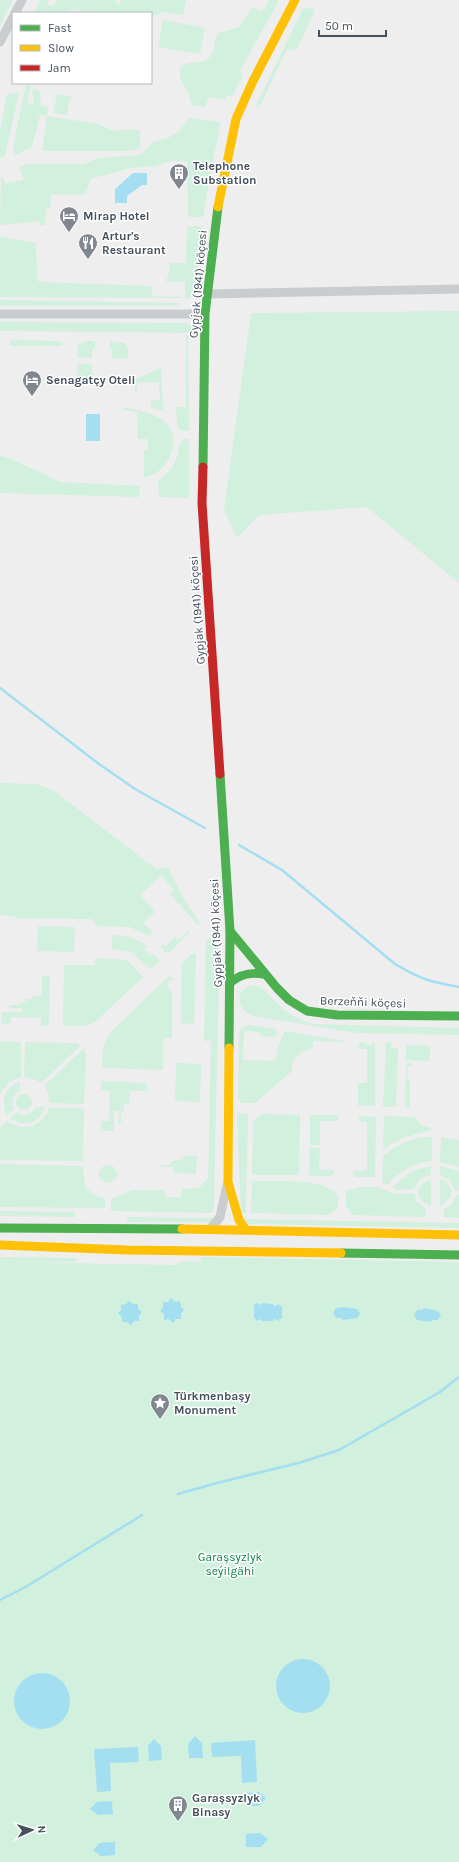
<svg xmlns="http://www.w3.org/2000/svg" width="459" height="1862" viewBox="0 0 459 1862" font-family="Karla,sans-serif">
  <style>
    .green { fill: #d1f0dd }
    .water { fill: #a3dff1 }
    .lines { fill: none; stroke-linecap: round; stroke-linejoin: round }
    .stream { stroke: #a3dff1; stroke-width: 2.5 }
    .street { stroke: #cacdcf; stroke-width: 9 }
    .fast { stroke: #4caf50; stroke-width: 9 }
    .slow { stroke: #ffc107; stroke-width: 9 }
    .jam { stroke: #c62828; stroke-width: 9 }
    .labels { text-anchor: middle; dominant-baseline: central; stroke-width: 3; stroke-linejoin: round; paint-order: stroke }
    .poi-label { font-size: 12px; font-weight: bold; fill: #44505c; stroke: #fff; text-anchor: start }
    .street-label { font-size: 12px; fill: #44505c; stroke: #fff }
    .park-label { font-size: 12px; fill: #10824a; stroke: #fff }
  </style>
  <rect width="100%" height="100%" fill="#efeeee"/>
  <g class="green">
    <polygon points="0,0 13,0 0,25"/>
    <path d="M40,0H49L47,5H54L57,0H116V4H120V0H145L129,7L147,0H186L183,15L163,12L151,17V13H85C75,6 71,11 61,13C52,14 42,13 34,13Z"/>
    <path d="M269,0H279L240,71L243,76L232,97L228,95L225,100L209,97L205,107L192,105C190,101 190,97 188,93C187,89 183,86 182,82C171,54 202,68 210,57C215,50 214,40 218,33L239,27L252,8H254L262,12Z"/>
    <polygon points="315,6 314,13 297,49 293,51 287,49 259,108 256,106 302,10 306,8 312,9"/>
    <polygon points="163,20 205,28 200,54 158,47"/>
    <polygon points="26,85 31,86 27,103 34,104 32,89 40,91 41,106 48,107 47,116 40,115 32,147 15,155 13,147"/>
    <polygon points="19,93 5,156 0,158 0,130 7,94"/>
    <polygon points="57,94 72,97 68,106 68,115 53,113"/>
    <polygon points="47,116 98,124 113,131 131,129 140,131 140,147 136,150 124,151 42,151"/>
    <polygon points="190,118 221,122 212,164 203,217 188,217 187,161 169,161 156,166 131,168 90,179 88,188 84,195 51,194 50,209 46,209 45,225 40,225 39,221 0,225 1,173 5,183 24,180 19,167 26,164 84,164 98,158 141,155 153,142 170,137 179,131"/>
    <polygon points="187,226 202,226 195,291 189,298 0,297 0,237 36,243 37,278 39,282 152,286 152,296 185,297 185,282 166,282 169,273 170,263 186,263"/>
    <polygon points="0,300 179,303 177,306 4,306 0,305"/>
    <polygon points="459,311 459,583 367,507 259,515 237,538 224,510 251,313"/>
    <polygon points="0,322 185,323 191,325 194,333 0,331"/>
    <polygon points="186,335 188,335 189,431 183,431 178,428 175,407 186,407"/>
    <polygon points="12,340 60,341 63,344 61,346 12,346 9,344"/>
    <polygon points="85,341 95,341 95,349 92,349 92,358 77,357 78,345"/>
    <polygon points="110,341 125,343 128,349 128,358 112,358 112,350 110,349"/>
    <rect x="77" y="364" width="15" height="21"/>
    <polygon points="159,368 161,368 163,410 161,411 151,407 151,401 160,400 159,382 137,383 137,392 135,392 135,380"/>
    <path d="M123,408C136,408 161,415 169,426C181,445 166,475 144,477V450L148,449V439H138L137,412L123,410Z"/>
    <path d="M184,439H189V498L159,497L158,482C165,475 171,470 176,460C179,453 178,444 184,439Z"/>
    <polygon points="0,456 9,458 61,482 140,486 139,497 0,493"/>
    <polygon points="0,783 36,784 53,790 156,869 168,867 184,899 200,923 198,925 170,894 174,890 161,875 140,895 155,912 143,923 152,932 149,936 130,927 98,926 91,919 18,918 11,916 0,915"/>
    <polygon points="38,926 75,927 74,952 37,951"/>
    <polygon points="188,931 189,933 170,952 165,952 160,947 163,944 166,946 175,937 179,940"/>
    <path d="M112,935C126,936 136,937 147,946L144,949L151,956L154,954L158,959L159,962L152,968H149L131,952L112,949Z"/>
    <polygon points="211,937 215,938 217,942 219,972 214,1208 212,1213 111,1211 111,1199 132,1190 164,1190 165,1197 181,1197 182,1189 199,1188 208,1178 211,1041 204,1041 206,941"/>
    <polygon points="193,953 196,953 194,1024 181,1023 182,963"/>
    <polygon points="95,958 127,960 143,977 95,1022 84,1026 63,1026 64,965 95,965"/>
    <polygon points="170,975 173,980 168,981 169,991 172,991 172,1038 163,1038 163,1070 102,1068 103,1048 109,1034"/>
    <polygon points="42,976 50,976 49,1026 41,1026 41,1018 11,1017 10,1024 1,1024 2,1012 22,1012 22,1008 9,1008 9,1005 20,1005 20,1002 26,1002 26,999 32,999 32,996 42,996"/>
    <path d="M253,985C266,987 273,1001 283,1009C292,1016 302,1021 314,1024L459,1028V1035L357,1033L253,1016C236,1010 234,989 253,985Z"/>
    <polygon points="248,1025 277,1029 276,1037 260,1036 260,1032 244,1031 243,1060 275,1061 278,1046 285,1031 344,1041 344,1042 313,1041 313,1048 300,1053 292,1061 292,1071 255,1103 241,1103 238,1098 239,1034 241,1029"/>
    <polygon points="0,1042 21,1042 21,1077 8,1083 0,1095"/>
    <polygon points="25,1042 76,1043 81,1045 41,1083 36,1080 24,1077"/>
    <polygon points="360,1042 365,1042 365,1045 372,1045 373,1042 375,1043 375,1106 358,1106 358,1083 367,1083 367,1049 358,1049"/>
    <polygon points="386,1042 391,1042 391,1048 398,1048 396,1107 383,1107"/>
    <polygon points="406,1045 430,1046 430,1061 406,1060"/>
    <polygon points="84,1048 86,1056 84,1104 49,1103 48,1093 44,1086"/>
    <polygon points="176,1063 201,1064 200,1102 175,1101"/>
    <polygon points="406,1063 412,1063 412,1066 408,1066 407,1079 410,1080 410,1108 405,1107"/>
    <polygon points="101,1081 147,1083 147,1091 130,1091 129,1104 124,1104 124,1111 121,1111 121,1123 118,1123 119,1111 114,1111 114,1131 101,1131 101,1121 109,1121 110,1091 101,1090"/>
    <path d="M20,1082V1091C13,1094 10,1101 14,1109L7,1115C0,1101 5,1086 20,1082Z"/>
    <circle cx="24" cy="1102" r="8"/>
    <path d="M36,1107H45C40,1124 23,1128 10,1118L16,1112C24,1117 31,1115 36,1107Z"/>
    <path d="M49,1108H84L83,1161L0,1160V1128L7,1121C23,1132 43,1127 49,1108Z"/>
    <polygon points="237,1113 248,1114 246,1213 241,1213"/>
    <polygon points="261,1114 300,1115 299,1175 252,1175 253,1122"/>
    <polygon points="310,1115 338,1115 338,1121 320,1121 320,1145 310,1145"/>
    <polygon points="359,1116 376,1117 375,1177 356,1177 353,1174 353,1171 367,1170 367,1122 359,1121"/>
    <polygon points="384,1116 414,1117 422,1126 429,1127 432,1130 402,1138 383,1149"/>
    <path d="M432,1137V1161C415,1162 398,1171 388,1185L382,1182L383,1156C397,1144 414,1137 432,1137Z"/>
    <polygon points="441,1137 459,1140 459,1167 440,1162"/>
    <polygon points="310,1148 320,1148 319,1170 334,1170 334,1173 331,1176 309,1176"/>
    <polygon points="183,1156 197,1156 196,1174 173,1173 173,1167 161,1167 161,1165 171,1165 171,1161 183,1159"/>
    <polygon points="0,1164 83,1166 85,1186 94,1195 105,1199 105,1208 0,1207"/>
    <circle cx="108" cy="1174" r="9"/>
    <path d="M431,1166V1175C422,1176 418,1181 414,1189L396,1190L392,1187L412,1171Z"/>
    <polygon points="440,1166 459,1171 459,1191 455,1190 450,1180 440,1175"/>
    <path d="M431,1179V1206C419,1203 415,1193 422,1183Z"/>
    <path d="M440,1179C449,1182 453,1189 450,1198L440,1206Z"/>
    <path d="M252,1181C275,1182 321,1177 338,1195V1208L328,1215L251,1213Z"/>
    <polygon points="361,1187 378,1187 394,1194 414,1193 416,1201 426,1209 426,1217 352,1215 346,1206 346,1191"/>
    <polygon points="456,1195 459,1195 459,1218 444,1217 444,1209 451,1205"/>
    <polygon points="0,1211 75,1212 75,1217 1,1216"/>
    <polygon points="127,1217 214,1218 209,1222 127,1222"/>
    <polygon points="242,1219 459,1223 459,1228 248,1224"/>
    <polygon points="3,1257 76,1258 76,1262 11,1262 175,1265 183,1261 201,1262 201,1257 459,1262 459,1862 0,1862 0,1258"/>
  </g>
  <g class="water">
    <polygon points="133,173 147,173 147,185 142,185 127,196 127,203 115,203 115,189"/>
    <rect x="86" y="414" width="14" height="27"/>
    <polygon points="171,1298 175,1302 180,1301 181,1307 184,1310 181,1314 181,1319 176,1319 173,1323 169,1319 164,1320 164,1314 160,1311 163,1307 163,1302 168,1302"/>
    <polygon points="129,1301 133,1304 138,1304 138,1309 142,1312 139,1316 139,1321 134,1321 131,1325 127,1322 122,1322 122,1317 118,1313 121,1310 121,1305 126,1304"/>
    <polygon points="256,1303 261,1305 262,1303 273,1304 275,1306 279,1304 280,1306 282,1306 282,1319 279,1319 279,1321 275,1319 273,1321 262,1321 260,1319 256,1321 256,1319 254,1318 254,1305"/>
    <polygon points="343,1307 357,1309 360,1314 357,1318 343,1320 341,1318 336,1318 333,1313 336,1308"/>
    <polygon points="424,1308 438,1311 441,1315 438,1320 432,1320 431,1322 417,1320 414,1315 417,1310 422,1310"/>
    <circle cx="303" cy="1686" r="27"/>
    <circle cx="42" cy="1701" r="28"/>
    <polygon points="195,1736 202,1743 203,1758 189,1758 188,1744"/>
    <polygon points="154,1739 161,1746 162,1760 149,1761 148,1746"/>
    <polygon points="255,1740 257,1782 242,1783 241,1756 212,1757 211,1743"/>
    <polygon points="138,1747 139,1762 110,1763 111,1791 97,1792 94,1749"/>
    <polygon points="259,1792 266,1798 259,1806 245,1806 244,1793"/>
    <polygon points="112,1801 113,1814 98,1815 90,1809 97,1802"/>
    <polygon points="260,1833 268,1839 261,1847 246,1847 246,1834"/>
    <polygon points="115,1842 115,1855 101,1856 93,1850 100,1843"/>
  </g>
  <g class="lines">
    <g class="stream">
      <polyline points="0,688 99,764 135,789 205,828"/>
      <path d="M239,845L282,870L395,964C420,979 431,982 459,987"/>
      <polyline points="178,1494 213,1484 302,1462 339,1450 440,1392 459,1377"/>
      <polyline points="0,1600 24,1588 142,1515"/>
    </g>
    <g class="street">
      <polyline points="15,13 22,0"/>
      <polyline points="0,42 13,17"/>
      <polyline points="207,294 459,289"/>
      <polyline points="0,314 205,314"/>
      <polyline points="210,1229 220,1217 227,1185"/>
    </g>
    <g class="fast">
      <polyline points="203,467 205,314 218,207"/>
      <polyline points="220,774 230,931 229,1048"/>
      <polyline points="230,931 277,988 289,1000 307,1011 337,1015 459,1016"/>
      <path d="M230,983C240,974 250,972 263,974"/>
      <polyline points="0,1228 182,1229"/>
      <polyline points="341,1253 459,1255"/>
    </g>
    <g class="slow">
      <polyline points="218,207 236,119 253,81 295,0"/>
      <polyline points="229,1048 228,1182 239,1220 246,1230"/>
      <polyline points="182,1229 459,1235"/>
      <polyline points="0,1245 127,1250 341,1253"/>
    </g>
    <polyline class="jam" points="203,467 202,503 220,774"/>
  </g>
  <defs>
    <g id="building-pin" transform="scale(1)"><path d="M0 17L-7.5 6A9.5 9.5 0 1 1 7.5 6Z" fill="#80878f" stroke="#fff"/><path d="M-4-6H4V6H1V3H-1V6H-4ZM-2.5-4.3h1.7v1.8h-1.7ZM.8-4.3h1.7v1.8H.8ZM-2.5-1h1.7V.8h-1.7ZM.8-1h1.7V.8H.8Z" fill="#fff"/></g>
    <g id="hotel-pin" transform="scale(1)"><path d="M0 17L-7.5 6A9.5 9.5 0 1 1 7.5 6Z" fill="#80878f" stroke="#fff"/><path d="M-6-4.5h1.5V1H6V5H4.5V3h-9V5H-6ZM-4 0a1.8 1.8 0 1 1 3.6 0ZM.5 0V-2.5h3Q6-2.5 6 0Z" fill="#fff"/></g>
    <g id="restaurant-pin" transform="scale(1)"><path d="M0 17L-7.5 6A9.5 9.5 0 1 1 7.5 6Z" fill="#80878f" stroke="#fff"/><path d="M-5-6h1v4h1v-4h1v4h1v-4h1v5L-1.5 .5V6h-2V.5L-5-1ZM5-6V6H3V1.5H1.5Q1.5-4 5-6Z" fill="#fff"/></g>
    <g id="sight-pin" transform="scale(1)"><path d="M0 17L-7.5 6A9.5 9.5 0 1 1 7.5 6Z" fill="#80878f" stroke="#fff"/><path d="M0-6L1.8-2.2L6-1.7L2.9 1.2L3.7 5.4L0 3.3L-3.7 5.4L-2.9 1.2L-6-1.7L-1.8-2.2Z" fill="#fff"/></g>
  </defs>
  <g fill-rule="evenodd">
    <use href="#building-pin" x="179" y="173"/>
    <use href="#hotel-pin" x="69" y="216"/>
    <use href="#restaurant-pin" x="88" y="243"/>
    <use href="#hotel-pin" x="32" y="380"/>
    <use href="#sight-pin" x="160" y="1403"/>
    <use href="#building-pin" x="178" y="1805"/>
  </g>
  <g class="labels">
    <g class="poi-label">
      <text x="193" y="166">Telephone<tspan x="193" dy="14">Substation</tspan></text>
      <text x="83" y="216">Mirap Hotel</text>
      <text x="102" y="236">Artur's<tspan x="102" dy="14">Restaurant</tspan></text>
      <text x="46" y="380">Senagatçy Oteli</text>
      <text x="174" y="1396">Türkmenbaşy<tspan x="174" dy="14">Monument</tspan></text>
      <text x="192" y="1798">Garaşsyzlyk<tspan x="192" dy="14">Binasy</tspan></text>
    </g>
    <g class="street-label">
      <text transform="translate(198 284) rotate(-85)">Gypjak (1941) köçesi</text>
      <text transform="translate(197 610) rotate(-94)">Gypjak (1941) köçesi</text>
      <text transform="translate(216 933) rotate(-92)">Gypjak (1941) köçesi</text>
      <text transform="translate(363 1002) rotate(2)">Berzeňňi köçesi</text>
    </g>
    <g class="park-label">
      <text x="230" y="1557">Garaşsyzlyk<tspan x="230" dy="14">seýilgähi</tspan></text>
    </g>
  </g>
  <rect x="12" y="12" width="140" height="72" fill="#ffffff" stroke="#b4b9be"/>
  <rect x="20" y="25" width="20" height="6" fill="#4caf50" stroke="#b4b9be"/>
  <text x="48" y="32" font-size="12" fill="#44505c">Fast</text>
  <rect x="20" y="45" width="20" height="6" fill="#ffc107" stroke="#b4b9be"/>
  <text x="48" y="52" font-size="12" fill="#44505c">Slow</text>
  <rect x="20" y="65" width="20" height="6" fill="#c62828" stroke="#b4b9be"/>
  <text x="48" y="72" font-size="12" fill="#44505c">Jam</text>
  <g transform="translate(32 1830) rotate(86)" stroke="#ffffff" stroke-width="3" paint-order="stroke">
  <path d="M0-3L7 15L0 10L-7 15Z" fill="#44505c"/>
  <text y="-6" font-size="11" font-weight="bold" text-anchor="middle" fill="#44505c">N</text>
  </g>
  <path d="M319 30v6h67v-6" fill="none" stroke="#44505c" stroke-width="2"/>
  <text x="325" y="30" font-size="12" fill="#44505c" stroke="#ffffff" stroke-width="3" paint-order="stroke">50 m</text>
</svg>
